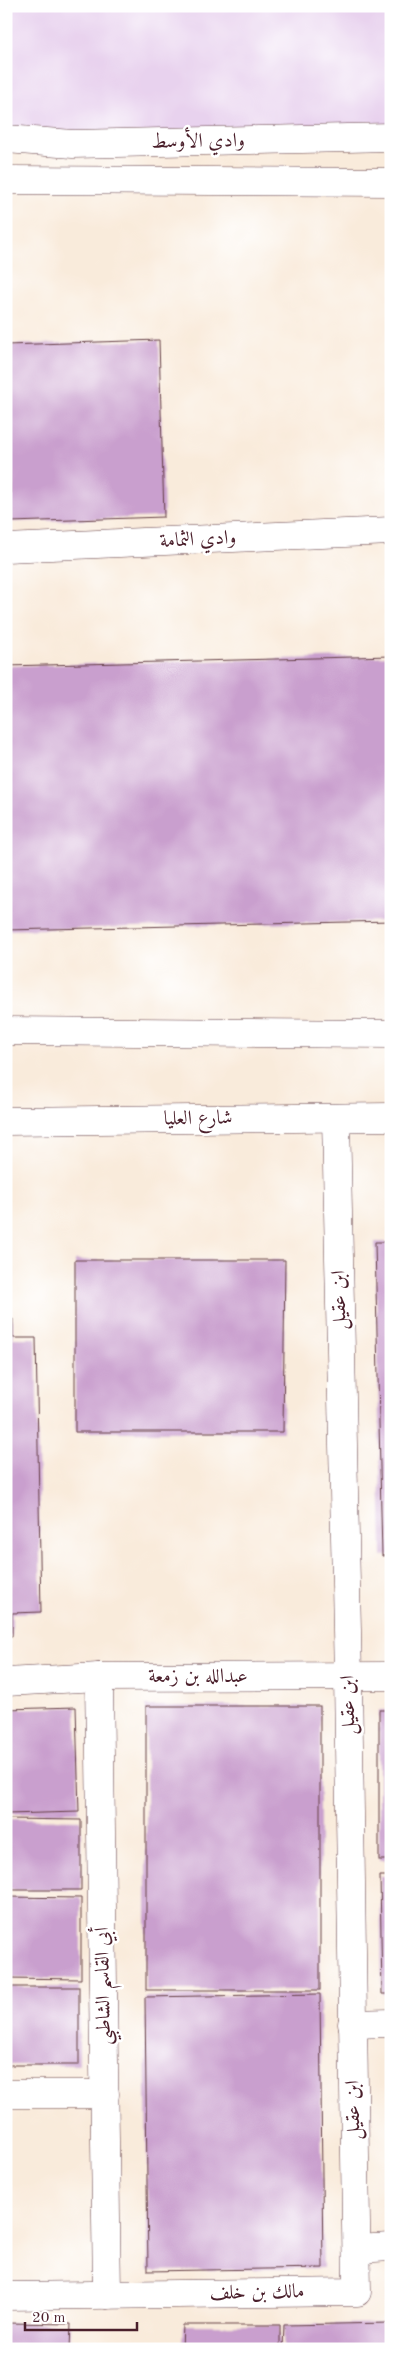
<svg xmlns="http://www.w3.org/2000/svg" width="397" height="2355" viewBox="0 0 397 2355" font-family="'Old Standard TT',Amiri,serif">
  <style>
    .built { fill: #e8d2ee }
    .building { fill: #c99fce }
    .lines { fill: none; stroke-linecap: round; stroke-linejoin: round }
    .street-casing { stroke: #643e45; stroke-width: 29 }
    .primary-casing { stroke: #643e45; stroke-width: 29 }
    .street { stroke: #fff; stroke-width: 28 }
    .primary { stroke: #fff; stroke-width: 28 }
    .labels { text-anchor: middle; dominant-baseline: central; stroke-width: 5; stroke-linejoin: round; paint-order: stroke }
    .street-label { font-size: 20px; fill: #4a1f2b; stroke: #fff }
  </style>
  <rect width="100%" height="100%" fill="#fff"/>
  <filter id="ink" filterUnits="userSpaceOnUse"><feTurbulence type="fractalNoise" baseFrequency=".02" numOctaves="2"/><feDisplacementMap in="SourceGraphic" scale="10" xChannelSelector="R" yChannelSelector="G"/><feConvolveMatrix kernelMatrix="1 2 1 2 8 2 1 2 1" color-interpolation-filters="sRGB"/></filter>
  <filter id="wash" filterUnits="userSpaceOnUse"><feTurbulence type="fractalNoise" baseFrequency=".0096" numOctaves="4" result="noise"/><feDisplacementMap in="SourceGraphic" scale="20" xChannelSelector="R" yChannelSelector="G"/><feGaussianBlur stdDeviation="1.12" result="paint"/><feColorMatrix in="noise" values="0 0 0 0 0 0 0 0 0 0 0 0 0 0 0 0 0 1.4 0 .05"/><feComposite in="paint" operator="in"/></filter>
  <g filter="url(#wash)">
    <rect width="100%" height="100%" fill="#f9ebdb"/>
    <polygon class="built" points="6,6 391,6 391,141 6,140"/>
    <g id="blocks">
      <g class="building">
        <polygon points="159,340 164,517 11,522 6,345"/>
        <polygon points="391,656 391,921 6,930 6,666"/>
        <polygon points="375,1242 391,1242 391,1555 382,1556"/>
        <polygon points="75,1260 285,1260 283,1432 75,1432"/>
        <polygon points="6,1319 13,1319 13,1338 36,1338 41,1612 12,1613 12,1636 6,1636"/>
        <rect x="146" y="1706" width="174" height="284"/>
        <polygon points="76,1707 79,1812 6,1814 6,1709"/>
        <rect x="379" y="1710" width="12" height="150"/>
        <polygon points="6,1819 81,1820 81,1890 6,1890"/>
        <polygon points="380,1876 391,1876 391,1994 382,1994"/>
        <polygon points="6,1897 81,1898 81,1979 6,1978"/>
        <rect x="6" y="1987" width="73" height="78"/>
        <polygon points="320,1994 323,2268 148,2271 145,1997"/>
        <polygon points="6,2323 71,2324 70,2349 6,2349"/>
        <polygon points="391,2323 391,2349 283,2349 284,2325"/>
        <polygon points="183,2325 280,2325 280,2349 182,2349"/>
      </g>
    </g>
  </g>
  <g filter="url(#ink)">
    <use href="#blocks" fill-opacity="0" stroke="#643e45" stroke-width="1"/>
    <g class="lines">
      <g class="street-casing">
        <g id="street">
          <polyline points="6,139 73,144 391,137"/>
          <polyline points="6,180 391,182"/>
          <polyline points="6,548 391,531"/>
          <polyline points="99,1677 107,2295"/>
          <polyline points="6,1682 99,1677 391,1676"/>
          <polyline points="352,2024 391,2023"/>
          <polyline points="6,2094 105,2094"/>
          <polyline points="357,2249 391,2247"/>
          <polyline points="6,2296 357,2292 348,1677 336,1118"/>
        </g>
      </g>
      <g class="primary-casing">
        <g id="primary">
          <polyline points="6,1031 391,1034"/>
          <polyline points="6,1121 391,1117"/>
        </g>
      </g>
      <use href="#street" class="street"/>
      <use href="#primary" class="primary"/>
    </g>
  </g>
  <g class="labels">
    <g class="street-label">
      <text transform="translate(198 142) rotate(-1)">وادي الأوسط</text>
      <text transform="translate(198 540) rotate(-3)">وادي الثمامة</text>
      <text transform="translate(198 1119) rotate(-1)">شارع العليا</text>
      <text transform="translate(340 1300) rotate(-91)">ابن عقيل</text>
      <text x="198" y="1677">عبدالله بن زمعة</text>
      <text transform="translate(349 1705) rotate(-91)">ابن عقيل</text>
      <text transform="translate(104 1986) rotate(-91)">أبي القاسم الشاطبي</text>
      <text transform="translate(354 2110) rotate(-91)">ابن عقيل</text>
      <text transform="translate(257 2293) rotate(-1)">مالك بن خلف</text>
    </g>
  </g>
  <rect width="397" height="2355" fill="none" stroke="#fff" stroke-width="25"/>
  <path d="M25 2322v8h112v-8" fill="none" stroke="#4a1f2b" stroke-width="2.5"/>
  <text x="32" y="2322" font-size="15" fill="#4a1f2b" stroke="#ffffff" stroke-width="4" paint-order="stroke">20 m</text>
</svg>
